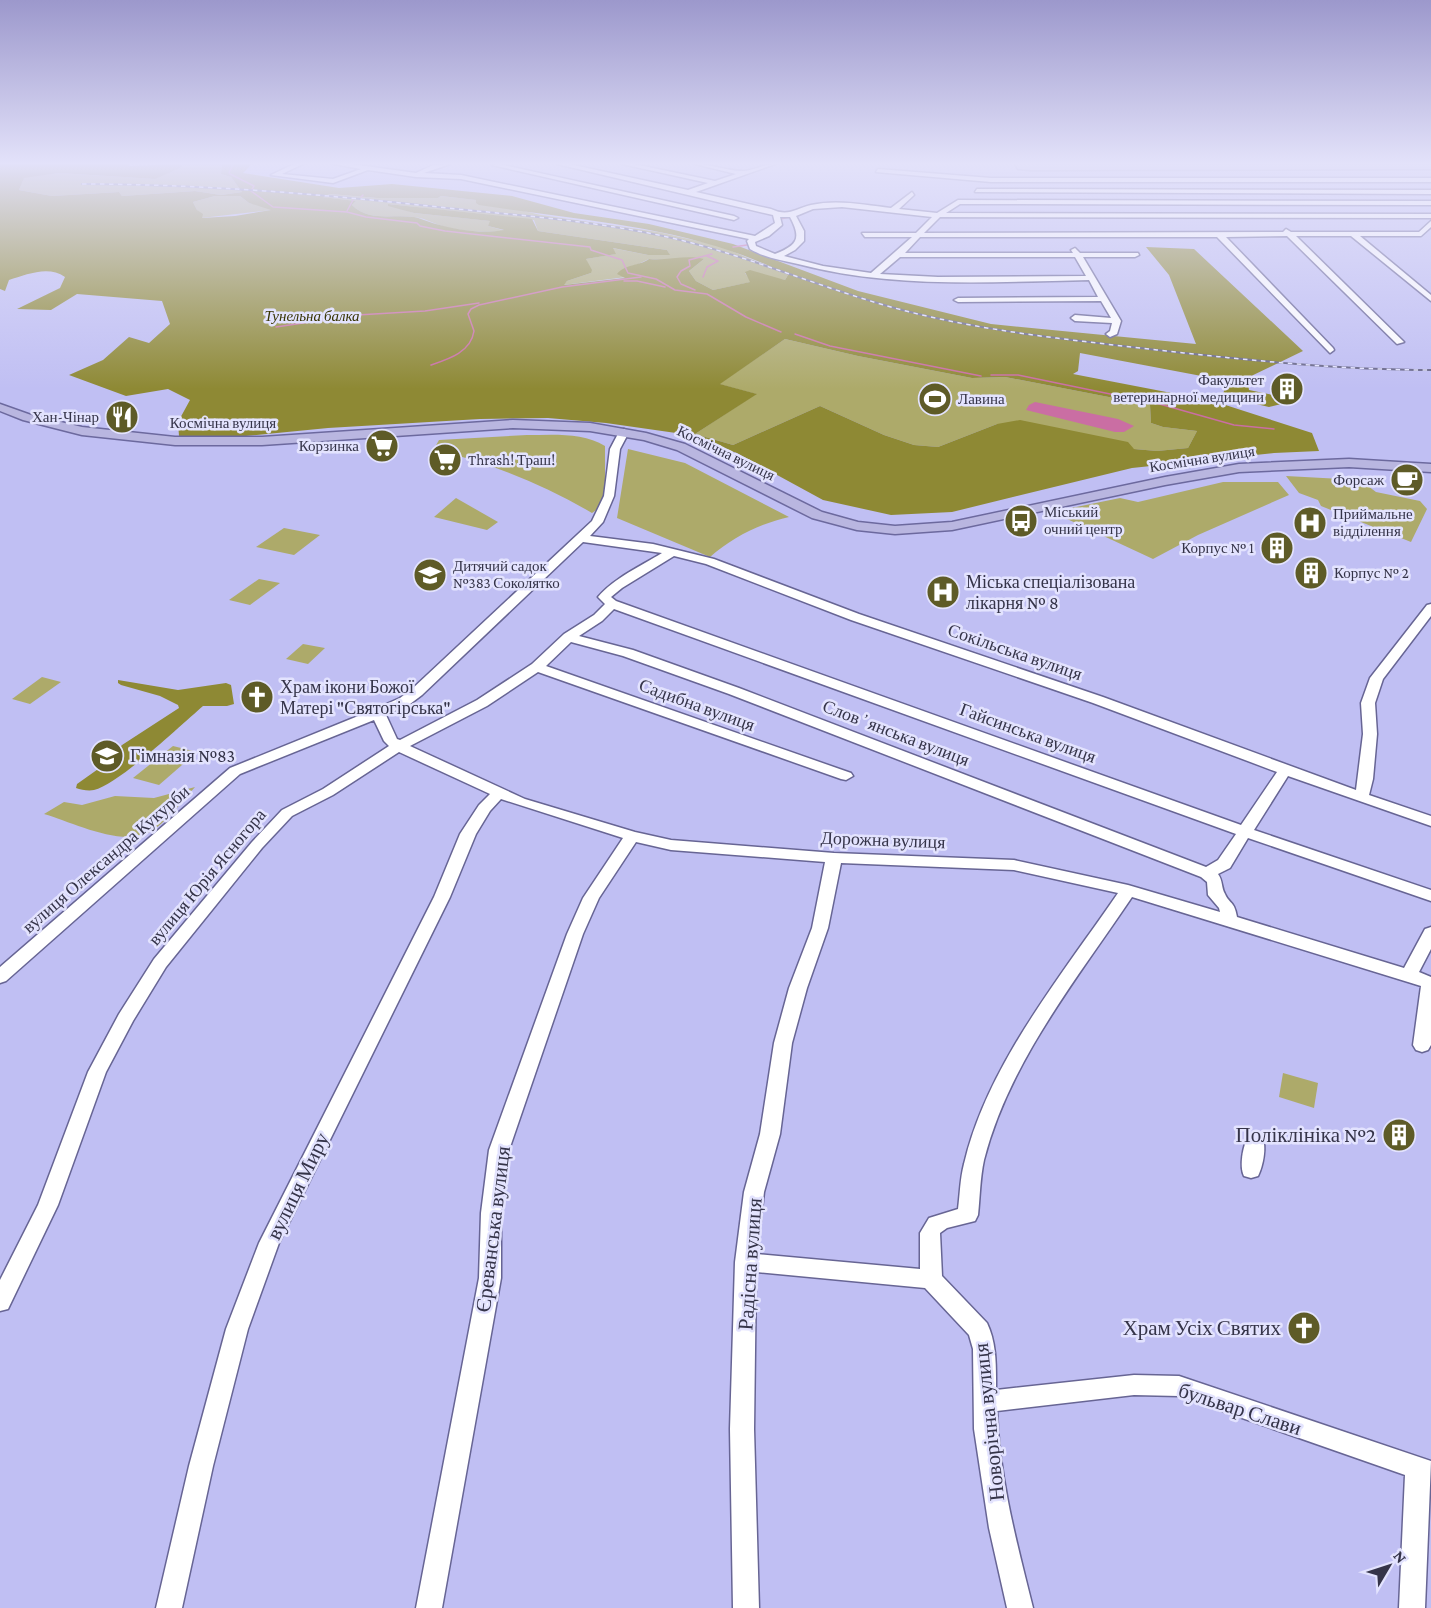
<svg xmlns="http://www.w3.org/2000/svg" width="1431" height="1608" viewBox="0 0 1431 1608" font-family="'Crimson Pro',serif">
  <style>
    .green { fill: #adaa6a }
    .forest { fill: #8e8934; fill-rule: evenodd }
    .water { fill: #ca6ea3 }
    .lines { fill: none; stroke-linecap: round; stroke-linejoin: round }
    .stream { stroke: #ca6ea3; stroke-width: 1.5 }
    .minor-casing { stroke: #676594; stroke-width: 3 }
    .major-casing { stroke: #6c699e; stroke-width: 3 }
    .minor { fill: #fff; fill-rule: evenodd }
    .major { fill: #b9b6e0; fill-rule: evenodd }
    .rail-casing { stroke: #696889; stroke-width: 2 }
    .rail { stroke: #e3e3fe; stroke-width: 1.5; stroke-dasharray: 4.5; stroke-linecap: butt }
    .labels { text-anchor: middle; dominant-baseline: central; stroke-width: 5; stroke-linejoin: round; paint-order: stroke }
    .far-park-label { font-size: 15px; font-style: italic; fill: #383504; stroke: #e3e3fe }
    .far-poi-label { font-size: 15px; fill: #353449; stroke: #e3e3fe; text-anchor: start }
    .far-street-label { font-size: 15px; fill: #353449; stroke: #e3e3fe }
    .poi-label { font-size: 18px; fill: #353449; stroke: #e3e3fe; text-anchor: start }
    .street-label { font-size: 18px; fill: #353449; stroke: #e3e3fe }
    .near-poi-label { font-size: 21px; fill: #353449; stroke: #e3e3fe; text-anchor: end }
    .near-street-label { font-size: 21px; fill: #353449; stroke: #e3e3fe }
  </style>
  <rect width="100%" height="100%" fill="#c0bff3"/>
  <g class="green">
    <polygon points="175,164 222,164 221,174 231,177 242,192 221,195 195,191 122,196 119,192 52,196 19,190 24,177 59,173 155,179 179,164"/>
    <path d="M330,194L377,198H438L441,196L477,200L541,215L658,232L720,246L788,275L785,280L745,273L751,282L713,290L696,281L689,271L704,259H649L634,266L626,277L563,285L567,281L591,273L586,259L615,254L612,248L648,255L669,254L667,250L538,231L534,220L388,204L414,213L491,221L488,226L506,231C487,232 468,232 450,228C438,226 426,218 414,217C392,214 369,222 352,205L356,201L320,197Z"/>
    <polygon points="215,196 240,196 249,203 268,207 272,210 201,218 193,202"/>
    <polygon points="785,339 858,356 972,378 1005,377 1150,405 1151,423 1163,427 1197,431 1188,448 1157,451 1134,449 997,424 938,447 914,445 884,435 820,406 733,445 695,434 756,394 719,384"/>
    <path d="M527,435C553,435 583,432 605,446V504L592,513C543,484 489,463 434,449L439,440Z"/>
    <path d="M628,449L685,463L789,517C759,524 733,537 710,557L617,518Z"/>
    <polygon points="1286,476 1360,480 1376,492 1420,501 1427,509 1411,542 1321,506 1318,500 1299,493"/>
    <polygon points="1223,482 1278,482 1289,495 1198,535 1153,559 1052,512 1120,498 1138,502"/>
    <polygon points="456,498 498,522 487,530 434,517"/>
    <polygon points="284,528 320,535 294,555 256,547"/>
    <polygon points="259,579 280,583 250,605 229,600"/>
    <polygon points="303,644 325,648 308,664 286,659"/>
    <polygon points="42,677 61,682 30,704 12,699"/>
    <polygon points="173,746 197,752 159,785 133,778"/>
    <path d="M195,787C183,801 170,817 156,828C128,851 75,823 44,814L64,802L82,805L115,796L154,798Z"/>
    <polygon points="1283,1073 1318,1083 1314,1108 1279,1097"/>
  </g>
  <g class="forest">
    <path d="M0,164H128L129,166L179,164L182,167L155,179L59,173L24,178L19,190L52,196L119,192L122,196L195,191L221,195L242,192L231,177L221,174L222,164H252L243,173L339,188L392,184L512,196L574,213L649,224L733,244L858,291L991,324L1196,344L1169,275L1146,247L1194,249L1303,351L1247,378L1249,390L1298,400L1269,407L1222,396L1228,381L1080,353L1078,371L1073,374L1213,401L1312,433L1319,451L1274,453L1132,468L952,512L891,515L823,500L737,453L676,433L606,423L548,418L480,419L328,428L246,436H179L178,422L190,400L168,389L126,396L69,375L103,360L129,337L149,343L170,324L162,301L77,294L51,310L17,309L60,288L65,277C48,265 26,275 9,280L5,291L0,289ZM330,194L377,198H438L441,196L476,200V203L479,205C583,221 693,226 788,275L785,280L750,270L745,272L750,282L713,290L696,281L689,271L704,259C686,254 668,261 649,259C639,266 625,264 617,274L625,278L564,285L567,281L591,273L592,270L586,259L616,254L613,248L648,255H670L667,250L538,231L532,219L388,204V206L414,213L490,221L488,226L504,230C482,234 457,230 436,224C429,222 420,218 414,217C392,214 369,222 352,205L356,201L322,197ZM215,196H240L249,203L271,210L235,216L202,218L203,214L197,210L193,202ZM785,339L858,356L972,378L1005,377L1150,405L1151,423L1163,427L1197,431L1188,448L1157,451L1134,449L1128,442L1020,420L997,424L938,447L914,445L884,435L820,406L733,445L695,434L757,394L720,384Z"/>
    <path d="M118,680L178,690L226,683L231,685L234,704L227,706H203C181,725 119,784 94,790C89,791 81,790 76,788L77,784L101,767L122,745L179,708L178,705L160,696L121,685L118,683Z"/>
  </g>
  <polygon class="water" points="1035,402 1118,419 1134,426 1124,432 1115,432 1026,410 1029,405"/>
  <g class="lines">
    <g class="stream">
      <polyline points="229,173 233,164"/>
      <polyline points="230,174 254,186 251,191 273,207 347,212 366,217 417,223 420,226 445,231 590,247 591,250 622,260 628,273 656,279 675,290 707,294 746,317 781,332"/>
      <polyline points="361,197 363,195"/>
      <polyline points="347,211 353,200"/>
      <polyline points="780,224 781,219 789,217"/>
      <polyline points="733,247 747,245"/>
      <polyline points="703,277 707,267 718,261 707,256"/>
      <polyline points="624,281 637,281 665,287"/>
      <polyline points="695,290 681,284 677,277 681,271 690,266 689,260 712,254"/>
      <polyline points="276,327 357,315 425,311 479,303"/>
      <polyline points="795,334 830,346 981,376"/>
      <path d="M431,365C449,359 471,352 474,331L468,314L471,309L479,305L562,287L641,277"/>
      <polyline points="991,375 1018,375 1149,402"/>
      <polyline points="1156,403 1234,425 1274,429"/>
    </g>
    <g class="minor-casing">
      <g id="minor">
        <path d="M294,164H303L282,174L333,179L361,169L334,164H351L416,173L433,165L450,164L424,173L461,175L755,236L775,223L773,215L557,164H569L688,190L708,183L622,164H634L715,181L736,174L695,164C711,164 727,171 743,171C753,171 764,164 775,164L696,192L771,209C788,217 795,209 811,205C837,199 866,205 891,208L912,192L914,195L899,209L937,213L958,200L1431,201V205L960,204L946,213L1431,214V218L940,217L924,233L1283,232L1286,229L1291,232H1419L1431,221V227L1421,236H1360L1431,295V301L1351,236H1296L1404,342L1397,344L1287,236L1226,237L1333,348L1334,350L1330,353L1217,237H920L905,253H1073L1071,250L1075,248L1080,253H1138L1139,255L1135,257H1083L1121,321L1117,334L1110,337L1106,334L1110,331L1112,323L1075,321L1071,318L1075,315L1111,318L1101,301L958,302L954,300L958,298L1098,297L1089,280C992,282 893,289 798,264C782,260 765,258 750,249L747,241L749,239L461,179L416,177L368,170L333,183L271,175ZM842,207L932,217L916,233H862L865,237H912L871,273L823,266L784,256L795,250L804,241V231L796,216L813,209ZM780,217H790C802,239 797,245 775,254L756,246L755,242L769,236L782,225ZM900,257H1075L1086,276L938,277L880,274Z"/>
        <polygon points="499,164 734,216 738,218 734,220 492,165"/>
        <polygon points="878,169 991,178 1431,178 1431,182 991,182 876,172"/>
        <polygon points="977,189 1431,190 1431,194 975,192"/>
        <path d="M624,429L629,432L620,449L614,496L603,522L590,536L653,544L714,559L859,614L1103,697L1356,790L1363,734L1361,703L1370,678L1427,605L1431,604V616L1383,679L1375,703L1377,734L1373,779L1369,795L1431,816V826L1288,776L1254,830L1431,890V901L1248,838L1230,868L1218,874C1223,881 1221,887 1225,894C1230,905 1234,900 1237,917L1404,968L1425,929L1431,927V949L1419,972L1431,977V1045L1428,1050L1422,1052L1416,1050L1413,1045L1421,986L1132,897C1077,979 1009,1062 984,1160C980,1178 980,1197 978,1215L975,1221L947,1228L940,1233L942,1276L987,1323C997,1344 996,1367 996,1390L1134,1375L1179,1376L1431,1461L1425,1608H1399L1405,1475L1179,1396L1134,1395L997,1411C999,1477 1017,1544 1033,1608H1007L989,1528L974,1429L973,1349L969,1335L925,1288L756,1272L754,1429L759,1608H733L730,1429L735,1262L744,1192L760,1134L774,1043L789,988L812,928L825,862L671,850L636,842L599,898L583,934L509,1150L501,1213V1278L442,1608H416L479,1278L481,1213L489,1150L567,934L583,898L623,838L501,799L490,811L476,834L450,897L279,1243L248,1329L213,1466L182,1608H156L189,1466L226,1329L259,1243L434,897L460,834L479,805L490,794L399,752L333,795L292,816L262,848L166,967L133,1021L106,1072L58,1205L8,1309L0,1311V1280L38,1205L88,1072L119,1014L154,959L252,842L282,810L323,789L389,746L384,741L374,720L240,774L6,981L0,983V967L230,768L373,710L400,698L412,689L592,521L604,496L610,449L620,430ZM583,542L662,553C641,566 614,578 598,597L605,604L594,615L564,634L532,664L477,700L400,740L397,739L386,715L410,704L422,695ZM674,556L706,564L851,620L1093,703L1277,772L1241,825L616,601L611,597L622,588ZM614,609L1236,834L1218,860L1206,867L739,688L633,650L579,636L602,621ZM571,642L623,656L729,694L1201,877L1207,882L1208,895L1219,908L1220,912L1128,885L1014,860L834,853L671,840L635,832L525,799L410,746L487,706L538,672L841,779L846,780L853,776L851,773L546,666ZM841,863L1014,870L1118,893C1062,975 987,1065 964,1164C960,1179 960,1194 958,1209L929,1218L920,1233V1269L757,1254L764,1192L780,1134L792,1043L807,988L828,928Z"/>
        <path d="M1255,1134L1262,1137C1267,1146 1263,1166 1258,1176L1251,1178L1244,1176C1239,1166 1243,1146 1248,1137Z"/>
      </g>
    </g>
    <g class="major-casing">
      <g id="major">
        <polygon points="1015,164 1431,165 1431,169 1031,170 1018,169"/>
        <polygon points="0,404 31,415 82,427 175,437 262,437 513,420 590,423 646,433 685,444 822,512 858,522 895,526 952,522 1165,477 1239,464 1349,459 1431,464 1431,472 1349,467 1239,472 1165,485 952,530 895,534 857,530 812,518 677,450 644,440 590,431 513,428 262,445 175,445 82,435 23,420 0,411"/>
      </g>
    </g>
    <use href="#minor" class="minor"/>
    <use href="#major" class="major"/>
    <g class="rail-casing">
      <path id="rail" d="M82,184C201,184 320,194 438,207C513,215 589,220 663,236C746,254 824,290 906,311C988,332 1073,340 1157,350C1248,360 1339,370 1431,370"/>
    </g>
    <use href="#rail" class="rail"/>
  </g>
  <linearGradient id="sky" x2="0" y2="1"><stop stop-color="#9c98cc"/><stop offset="0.42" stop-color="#e3e2fa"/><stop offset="1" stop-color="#e3e2fa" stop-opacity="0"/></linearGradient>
  <rect width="1431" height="389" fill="url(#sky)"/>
  <defs>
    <g id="building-disc" transform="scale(1.725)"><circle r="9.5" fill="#5e5b27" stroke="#e3e3fe"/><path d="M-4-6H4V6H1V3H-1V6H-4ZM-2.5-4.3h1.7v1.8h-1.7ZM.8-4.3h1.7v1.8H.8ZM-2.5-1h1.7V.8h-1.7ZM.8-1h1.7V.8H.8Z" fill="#fff"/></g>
    <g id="stadium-disc" transform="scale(1.725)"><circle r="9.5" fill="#5e5b27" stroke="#e3e3fe"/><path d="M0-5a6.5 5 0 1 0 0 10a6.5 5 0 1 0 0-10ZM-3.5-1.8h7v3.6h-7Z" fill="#fff"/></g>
    <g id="restaurant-disc" transform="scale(1.725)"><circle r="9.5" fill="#5e5b27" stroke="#e3e3fe"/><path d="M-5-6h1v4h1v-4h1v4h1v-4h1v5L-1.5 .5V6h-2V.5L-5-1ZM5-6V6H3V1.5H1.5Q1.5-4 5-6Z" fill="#fff"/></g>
    <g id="supermarket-disc" transform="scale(1.725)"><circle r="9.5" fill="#5e5b27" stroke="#e3e3fe"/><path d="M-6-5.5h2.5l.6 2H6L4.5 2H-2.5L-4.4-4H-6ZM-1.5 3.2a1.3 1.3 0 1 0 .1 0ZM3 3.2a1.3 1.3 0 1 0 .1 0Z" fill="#fff"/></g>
    <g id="cafe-disc" transform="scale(1.725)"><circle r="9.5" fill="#5e5b27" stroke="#e3e3fe"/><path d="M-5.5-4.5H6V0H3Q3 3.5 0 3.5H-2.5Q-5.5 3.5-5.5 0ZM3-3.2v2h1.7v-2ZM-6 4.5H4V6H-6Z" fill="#fff"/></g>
    <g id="bus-disc" transform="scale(1.725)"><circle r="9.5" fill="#5e5b27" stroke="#e3e3fe"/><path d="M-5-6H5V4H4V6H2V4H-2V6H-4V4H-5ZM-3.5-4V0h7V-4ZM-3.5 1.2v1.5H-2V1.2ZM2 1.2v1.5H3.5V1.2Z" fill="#fff"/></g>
    <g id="hospital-disc" transform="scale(1.725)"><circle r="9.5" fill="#5e5b27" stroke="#e3e3fe"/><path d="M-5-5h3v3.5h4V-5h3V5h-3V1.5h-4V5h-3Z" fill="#fff"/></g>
    <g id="school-disc" transform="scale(1.725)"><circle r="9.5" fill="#5e5b27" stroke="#e3e3fe"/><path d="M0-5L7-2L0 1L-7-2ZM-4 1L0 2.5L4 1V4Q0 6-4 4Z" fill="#fff"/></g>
    <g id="church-disc" transform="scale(1.725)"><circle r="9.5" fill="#5e5b27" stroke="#e3e3fe"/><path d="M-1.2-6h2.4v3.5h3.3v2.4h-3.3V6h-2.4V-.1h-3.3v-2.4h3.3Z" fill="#fff"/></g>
  </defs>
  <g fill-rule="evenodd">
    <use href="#building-disc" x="1287" y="389"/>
    <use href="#stadium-disc" x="935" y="399"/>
    <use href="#restaurant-disc" x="122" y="417"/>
    <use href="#supermarket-disc" x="382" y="446"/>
    <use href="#supermarket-disc" x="445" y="460"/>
    <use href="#cafe-disc" x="1407" y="480"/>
    <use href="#bus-disc" x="1021" y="521"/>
    <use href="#hospital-disc" x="1310" y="523"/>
    <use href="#building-disc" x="1277" y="548"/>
    <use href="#building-disc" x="1311" y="573"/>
    <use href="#school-disc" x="430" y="575"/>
    <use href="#hospital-disc" x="943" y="592"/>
    <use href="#church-disc" x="257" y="697"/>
    <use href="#school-disc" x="107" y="756"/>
    <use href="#building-disc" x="1399" y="1135"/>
    <use href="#church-disc" x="1304" y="1328"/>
  </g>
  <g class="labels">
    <g class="far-park-label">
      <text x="312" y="316">Тунельна балка</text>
    </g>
    <g class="far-poi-label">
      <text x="1264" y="380" text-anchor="end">Факультет<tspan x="1264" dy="17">ветеринарної медицини</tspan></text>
      <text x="958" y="399">Лавина</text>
      <text x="99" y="417" text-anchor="end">Хан-Чінар</text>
      <text x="359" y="446" text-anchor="end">Корзинка</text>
      <text x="468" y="460">Thrash! Траш!</text>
      <text x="1384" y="480" text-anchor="end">Форсаж</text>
      <text x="1044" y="512">Міський<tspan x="1044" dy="17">очний центр</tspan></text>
      <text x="1333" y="514">Приймальне<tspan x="1333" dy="17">відділення</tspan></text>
      <text x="1254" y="548" text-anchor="end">Корпус № 1</text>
      <text x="453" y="566">Дитячий садок<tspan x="453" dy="17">№383 Соколятко</tspan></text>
      <text x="1334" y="573">Корпус № 2</text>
    </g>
    <g class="far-street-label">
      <text x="223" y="423">Космічна вулиця</text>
      <text transform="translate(726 453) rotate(26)">Космічна вулиця</text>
      <text transform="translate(1202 459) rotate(-9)">Космічна вулиця</text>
    </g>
    <g class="poi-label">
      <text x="966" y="582">Міська спеціалізована<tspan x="966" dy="21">лікарня № 8</tspan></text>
      <text x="280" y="687">Храм ікони Божої<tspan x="280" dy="21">Матері "Святогірська"</tspan></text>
      <text x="130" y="756">Гімназія №83</text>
    </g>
    <g class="street-label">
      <text transform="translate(1015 652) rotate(19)">Сокільська вулиця</text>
      <text transform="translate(697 705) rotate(20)">Садибна вулиця</text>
      <text transform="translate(896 733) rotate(21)">Словʼянська вулиця</text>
      <text transform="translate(1028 733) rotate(20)">Гайсинська вулиця</text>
      <text transform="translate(883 840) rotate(2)">Дорожна вулиця</text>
      <text transform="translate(106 859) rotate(-41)">вулиця Олександра Кукурби</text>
      <text transform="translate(207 877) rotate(-50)">вулиця Юрія Ясногора</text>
    </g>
    <g class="near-poi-label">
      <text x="1376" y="1135">Поліклініка №2</text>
      <text x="1281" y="1328">Храм Усіх Святих</text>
    </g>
    <g class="near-street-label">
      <text transform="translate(298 1186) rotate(-64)">вулиця Миру</text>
      <text transform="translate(493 1229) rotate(-83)">Єреванська вулиця</text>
      <text transform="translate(750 1264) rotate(-86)">Радісна вулиця</text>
      <text transform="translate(1240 1409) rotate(18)">бульвар Слави</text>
      <text transform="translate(989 1422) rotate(-96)">Новорічна вулиця</text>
    </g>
  </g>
  <g transform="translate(1389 1566) rotate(51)" stroke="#e3e3fe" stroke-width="4.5" paint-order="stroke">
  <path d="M0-4.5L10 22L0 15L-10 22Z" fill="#353449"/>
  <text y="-9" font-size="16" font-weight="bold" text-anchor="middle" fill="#353449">N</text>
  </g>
</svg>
